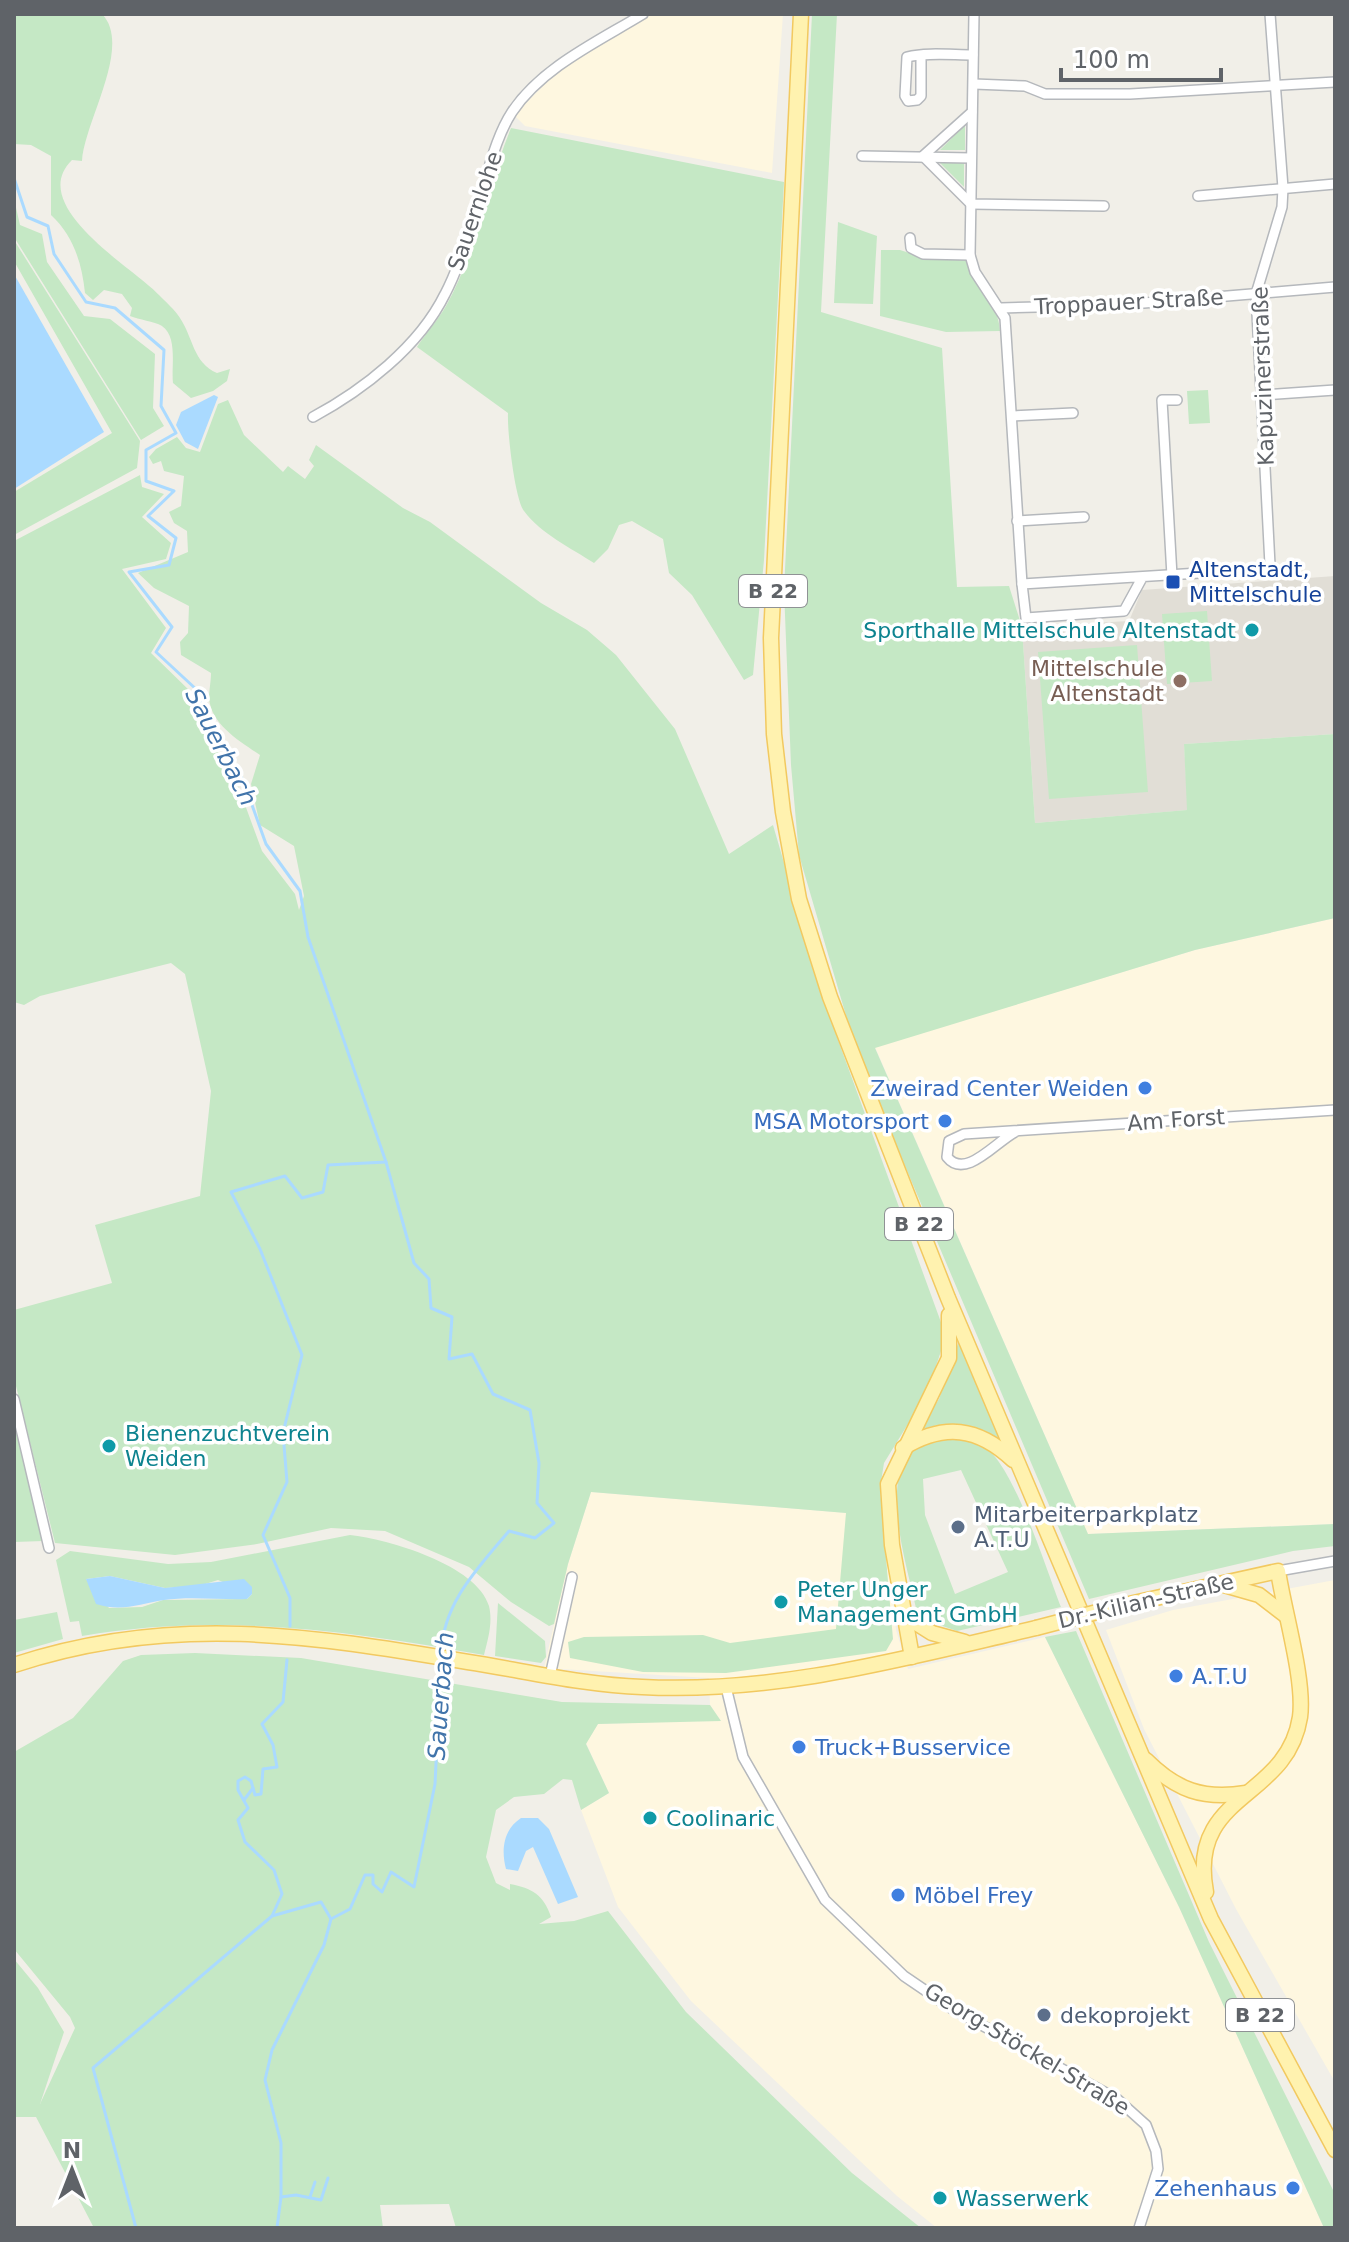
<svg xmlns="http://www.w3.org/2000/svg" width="1349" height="2242" viewBox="0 0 1349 2242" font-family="'DejaVu Sans',sans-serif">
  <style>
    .commercial { fill: #fef7e0 }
    .education { fill: #e1ded6 }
    .green { fill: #c5e8c5; fill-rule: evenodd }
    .water { fill: #aadaff }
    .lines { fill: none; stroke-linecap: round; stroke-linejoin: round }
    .stream { stroke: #aadaff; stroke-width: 3 }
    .street-casing { stroke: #b5b8bc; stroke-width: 12 }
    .primary-casing { stroke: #f2c960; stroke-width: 17 }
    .street { stroke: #fff; stroke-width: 9 }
    .primary { stroke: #fff2af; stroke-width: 14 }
    .primary-bridge-casing { stroke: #f2c960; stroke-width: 17; stroke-linecap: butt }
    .primary-bridge { stroke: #fff2af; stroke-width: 14 }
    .transit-dot { fill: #1a4fb4; stroke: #fff; stroke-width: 3 }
    .culture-dot { fill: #0f9aa8; stroke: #fff; stroke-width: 3 }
    .education-dot { fill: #8d6e63; stroke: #fff; stroke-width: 3 }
    .shop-dot { fill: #3f7fe0; stroke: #fff; stroke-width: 3 }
    .service-dot { fill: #5c6f8a; stroke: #fff; stroke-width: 3 }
    .labels { text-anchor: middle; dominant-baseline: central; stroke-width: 7; stroke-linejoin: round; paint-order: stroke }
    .shield { fill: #fff; stroke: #8f9295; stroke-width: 2 }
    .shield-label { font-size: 20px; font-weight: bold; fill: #5f6368 }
    .street-label { font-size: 22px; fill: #5f6368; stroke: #fff }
    .transit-label { font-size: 22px; fill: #164399; stroke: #fff; text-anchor: start }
    .culture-label { font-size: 22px; fill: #0d838f; stroke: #fff; text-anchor: start }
    .education-label { font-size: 22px; fill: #785e54; stroke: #fff; text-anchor: end }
    .shop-label { font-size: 22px; fill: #366cbe; stroke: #fff; text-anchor: end }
    .service-label { font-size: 22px; fill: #4e5e75; stroke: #fff; text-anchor: start }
    .water-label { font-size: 24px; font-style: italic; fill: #4174aa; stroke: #fff }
  </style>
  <rect width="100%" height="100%" fill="#f1efe8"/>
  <g class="commercial">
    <polygon points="652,14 783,14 772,173 525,126 514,115 561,68"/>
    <polygon points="1335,918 1335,1524 1088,1534 875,1047 1195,950"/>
    <polygon points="591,1492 884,1516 896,1630 908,1669 1045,1637 1179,1907 1324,2228 937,2228 897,2196 691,2001 618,1907 581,1810 609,1793 586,1743 598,1724 720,1720 710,1705 709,1678 544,1668 568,1564"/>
    <polygon points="1335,1580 1335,2082 1236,1909 1144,1729 1106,1630 1173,1610"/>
  </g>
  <polygon class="education" points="1335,576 1335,734 1184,744 1188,810 1035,823 1022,627 1129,621 1142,590"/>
  <g class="green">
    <path d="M14,14H102C133,46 84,122 82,161L72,160C25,206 135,269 159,295C166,302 175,310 180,318C193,337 193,363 217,373L230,369L227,381L213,391L191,398L173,383C171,367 178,337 162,326C154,321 139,320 130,316L132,308L122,294L104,290L93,300L85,293C82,263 73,235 51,215V156L31,145L14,144Z"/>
    <polygon points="812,14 837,14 821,312 942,348 957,587 1009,586 1022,627 1035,823 1187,810 1184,744 1335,734 1335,918 1195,950 875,1048 1088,1534 1335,1524 1335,1546 1293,1551 1089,1599 857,1053 799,855 791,765 784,590"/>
    <polygon points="965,125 965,150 940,150"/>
    <path d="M511,128L784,182L764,560L753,675L744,680L692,595L669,573L663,539L632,521L619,525L608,549L594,563C571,548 541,534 524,511C515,500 507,431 508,413L417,347C426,333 438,320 446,306C475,255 488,184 511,128Z"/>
    <polygon points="939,162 964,163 964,187"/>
    <polygon points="14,199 20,225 42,234 47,262 84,316 110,319 155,354 153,408 164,426 141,440 14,237"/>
    <polygon points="838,222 877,236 873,304 834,303"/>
    <polygon points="14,240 140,441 137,468 14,535 14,492 112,433 14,261"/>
    <path d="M881,250H900L925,258H966C974,284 999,303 1000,331L946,332L880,316Z"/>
    <polygon points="1208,390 1210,423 1189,424 1187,391"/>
    <path d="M228,400L244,435L283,472L288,466L305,479L314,466L309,460L316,445L403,508L430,522L541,603L587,630L616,655L675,729L729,854L773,825L826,1007L946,1336L927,1393L884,1463L880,1488L893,1639L886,1651L726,1673L643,1672L570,1658L568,1642L584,1637L703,1635L730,1643L836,1629L846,1513L591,1492L568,1564L554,1624L549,1626L511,1602L469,1567L385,1531L331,1528L257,1544L175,1555L55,1543L14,1378V1310L112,1283L95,1225L200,1196L211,1091L185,974L171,963L40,996L24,1005L14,1002V541L140,475L142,487L164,494L142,517L171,543L166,559L122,569L166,628L151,653L193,694L213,744L237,783L262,851L295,894L299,910L304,896L294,846L260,825L251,784L260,755C241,742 211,725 209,698C209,691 211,681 211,673L181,655L180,642L188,633L189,606L154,588L138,573L188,552L187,531L174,523L169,512L181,506L184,476L164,471L161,461L153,464L149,457L156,449L177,437L186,448L200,452L218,404Z"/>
    <polygon points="1207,611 1212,681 1167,684 1162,614"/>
    <polygon points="1137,645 1148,792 1049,799 1038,652"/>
    <path d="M959,1341L1001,1441C971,1422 952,1420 919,1430L939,1399Z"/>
    <polygon points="14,1422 44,1541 14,1542"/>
    <path d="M944,1439C955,1440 972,1440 982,1445C1013,1461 1047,1572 1061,1607L957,1631L928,1621L916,1608C908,1568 880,1485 911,1453C918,1446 934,1443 944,1439ZM961,1470L1008,1572L955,1594L925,1515L923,1479Z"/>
    <path d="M350,1535C388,1539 477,1565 489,1606C493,1623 488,1639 484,1655C348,1631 220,1612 82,1636L79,1621L70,1622L56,1560L70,1551L168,1564L211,1562ZM110,1576L165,1588L199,1586L218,1580L252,1594L247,1599L163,1600L142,1607L109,1608L86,1579Z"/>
    <polygon points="498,1603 545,1641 546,1657 541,1663 495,1656"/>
    <polygon points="57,1612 63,1639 14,1653 14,1620"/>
    <polygon points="1076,1631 1209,1942 1335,2194 1335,2228 1324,2228 1179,1907 1045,1637"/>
    <path d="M195,1653L301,1658L562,1702L710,1705L721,1721L598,1724L586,1744L609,1793L581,1810L572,1780L563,1779L544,1794L514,1797L496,1810L486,1857L496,1883L510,1890V1884C532,1888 544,1895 551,1917L539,1924L574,1921L608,1911L686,2012L852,2173L921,2228H456L449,2204L380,2205L383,2228H94L36,2117H14V1959L38,1988L64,2032L40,2104L75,2028L70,2017L14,1949V1752L73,1718L123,1661L141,1655Z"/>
  </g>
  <g class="water">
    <polygon points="14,274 104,432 14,489"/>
    <polygon points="214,395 218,397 198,449 185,442 176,425 181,412"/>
    <path d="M110,1576L165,1588L244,1579L252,1587V1594L247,1599C220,1600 190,1596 164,1600C140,1604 121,1612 96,1604L86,1579Z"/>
    <path d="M521,1818H538L549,1829L578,1897L558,1904L533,1847L526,1851L518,1871L506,1869C501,1850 503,1830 521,1818Z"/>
  </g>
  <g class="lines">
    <g class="stream">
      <path d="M14,178L27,217L48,226L54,254L86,302L115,308L164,350L161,406L176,433L146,450V481L174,491L148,516L176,538L169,565L129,572L172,627L156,652L197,690L216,736L243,780L266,844L300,891L308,937L386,1162L414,1263L429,1279L431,1308L452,1317L449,1359L472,1354L493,1394L530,1410L539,1463L537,1503L554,1523L535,1538L509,1531C477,1569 443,1603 441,1654"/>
      <polyline points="290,1626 290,1598 263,1535 287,1482 283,1433 302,1355 260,1249 231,1192 285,1176 302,1198 323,1192 328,1165 386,1162"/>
      <polyline points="244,1800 253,1788"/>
      <polyline points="272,1916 282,1894 274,1870 245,1842 238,1820 248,1808 238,1790 238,1781 245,1777 251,1781 255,1795 261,1794 263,1769 277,1767 273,1745 262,1724 283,1702 287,1660"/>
      <polyline points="281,2197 296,2195 321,2200 328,2178"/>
      <polyline points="310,2197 315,2182"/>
      <polyline points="136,2228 93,2068 272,1916 321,1902 331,1919 350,1909 365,1875 373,1875 373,1884 382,1892 391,1872 414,1887 435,1784 441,1662"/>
      <polyline points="277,2228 281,2197 281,2143 265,2080 272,2050 324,1945 331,1919"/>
    </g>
    <g class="street-casing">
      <g id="street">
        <polyline points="974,14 970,255 975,272 1005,318 1022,584"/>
        <path d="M921,55V96L917,100L908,101L905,96L907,57C927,52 952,55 973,55"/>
        <polyline points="974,84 1025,86 1045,94 1130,94 1335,82"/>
        <polyline points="972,112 923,156 971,204 1104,206"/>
        <polyline points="862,156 971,158"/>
        <polyline points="1198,196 1335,184"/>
        <polyline points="910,238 911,248 923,254 970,255"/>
        <polyline points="1001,308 1120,305 1335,287"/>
        <polyline points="1261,395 1335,390"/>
        <polyline points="1012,416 1073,413"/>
        <path d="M313,417C363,390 419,347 445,294C460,266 468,233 478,203C488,174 495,138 512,112C542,67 599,41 643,14"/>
        <polyline points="1017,521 1084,517"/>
        <polyline points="1172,576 1162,400 1177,400"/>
        <polyline points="1142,578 1124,611 1026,618 1022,584 1264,569 1270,565 1256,294 1282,207 1283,188 1270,14"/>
        <path d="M1017,1131C998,1139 966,1181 947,1157L949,1141L964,1134L1335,1110"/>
        <polyline points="14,1399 49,1548"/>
        <polyline points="1278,1571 1335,1561"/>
        <polyline points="550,1676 572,1577"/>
        <polyline points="726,1687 743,1757 825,1900 904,1976 954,2010 1117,2099 1146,2125 1156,2151 1158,2169 1139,2228"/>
      </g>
    </g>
    <g class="primary-casing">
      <g id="primary">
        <polyline points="801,14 771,638 774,734 783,812 799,899 830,997 948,1298 1211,1919 1335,2150"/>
        <path d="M903,1448C944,1423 978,1427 1013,1460"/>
        <polyline points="1224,1585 1259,1595 1285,1615"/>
        <path d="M1120,1606L1278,1571C1284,1611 1305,1680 1300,1717C1287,1801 1187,1792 1206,1892"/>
        <polyline points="905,1616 932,1633 965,1642"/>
        <polyline points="912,1657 892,1545 888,1484 949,1358 949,1315"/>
        <path d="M14,1665C171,1613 309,1635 468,1662C526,1671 584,1685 642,1687C777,1694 905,1658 1036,1628"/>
        <path d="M1146,1760C1176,1790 1203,1800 1246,1793"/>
      </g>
    </g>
    <use href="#street" class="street"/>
    <use href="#primary" class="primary"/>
    <g class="primary-bridge-casing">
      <polyline id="primary-bridge" points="1036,1628 1120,1606"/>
    </g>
    <use href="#primary-bridge" class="primary-bridge"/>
  </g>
  <rect class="transit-dot" x="1165" y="574" width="16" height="16" rx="4"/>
  <g class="culture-dot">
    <circle cx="1252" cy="630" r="8"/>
    <circle cx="109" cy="1446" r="8"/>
    <circle cx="781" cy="1602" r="8"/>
    <circle cx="650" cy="1818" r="8"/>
    <circle cx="940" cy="2198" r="8"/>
  </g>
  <circle class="education-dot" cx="1180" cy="681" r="8"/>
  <g class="shop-dot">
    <circle cx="1145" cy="1088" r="8"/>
    <circle cx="945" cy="1121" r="8"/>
    <circle cx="1176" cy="1676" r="8"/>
    <circle cx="799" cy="1747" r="8"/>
    <circle cx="898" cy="1895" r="8"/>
    <circle cx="1293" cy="2188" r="8"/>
  </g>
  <g class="service-dot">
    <circle cx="958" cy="1527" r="8"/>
    <circle cx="1044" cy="2015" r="8"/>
  </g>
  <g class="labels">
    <g class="shield">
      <rect x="739" y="575" width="68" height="32" rx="6"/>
      <rect x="885" y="1208" width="68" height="32" rx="6"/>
      <rect x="1226" y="1999" width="68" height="32" rx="6"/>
    </g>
    <g class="shield-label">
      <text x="773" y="591">B 22</text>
      <text x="919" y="1224">B 22</text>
      <text x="1260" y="2015">B 22</text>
    </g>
    <g class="street-label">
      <text transform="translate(475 211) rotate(-71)">Sauernlohe</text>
      <text transform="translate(1129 302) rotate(-3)">Troppauer Straße</text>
      <text transform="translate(1263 376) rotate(-92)">Kapuzinerstraße</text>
      <text transform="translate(1176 1120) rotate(-4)">Am Forst</text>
      <text transform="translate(1146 1601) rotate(-13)">Dr.-Kilian-Straße</text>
      <text transform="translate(1027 2049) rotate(31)">Georg-Stöckel-Straße</text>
    </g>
    <g class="transit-label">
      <text x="1189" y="569">Altenstadt,<tspan x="1189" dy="25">Mittelschule</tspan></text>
    </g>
    <g class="culture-label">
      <text x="1236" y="630" text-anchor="end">Sporthalle Mittelschule Altenstadt</text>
      <text x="125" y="1433">Bienenzuchtverein<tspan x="125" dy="25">Weiden</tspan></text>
      <text x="797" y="1589">Peter Unger<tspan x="797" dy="25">Management GmbH</tspan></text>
      <text x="666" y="1818">Coolinaric</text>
      <text x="956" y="2198">Wasserwerk</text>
    </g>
    <g class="education-label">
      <text x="1164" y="668">Mittelschule<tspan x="1164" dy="25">Altenstadt</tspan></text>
    </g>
    <g class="shop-label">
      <text x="1129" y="1088">Zweirad Center Weiden</text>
      <text x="929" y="1121">MSA Motorsport</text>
      <text x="1192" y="1676" text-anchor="start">A.T.U</text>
      <text x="815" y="1747" text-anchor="start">Truck+Busservice</text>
      <text x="914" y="1895" text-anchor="start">Möbel Frey</text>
      <text x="1277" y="2188">Zehenhaus</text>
    </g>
    <g class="service-label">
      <text x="974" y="1514">Mitarbeiterparkplatz<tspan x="974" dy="25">A.T.U</tspan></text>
      <text x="1060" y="2015">dekoprojekt</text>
    </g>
    <g class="water-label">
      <text transform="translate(221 747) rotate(63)">Sauerbach</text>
      <text transform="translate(441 1696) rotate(-86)">Sauerbach</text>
    </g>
  </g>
  <rect width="1349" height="2242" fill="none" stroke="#5f6368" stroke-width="32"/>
  <g transform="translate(72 2170)" stroke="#ffffff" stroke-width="6" paint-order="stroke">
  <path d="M0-6L14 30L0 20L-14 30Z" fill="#5f6368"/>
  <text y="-12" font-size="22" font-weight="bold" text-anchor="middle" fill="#5f6368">N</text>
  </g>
  <path d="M1061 68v12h160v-12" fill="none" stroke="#5f6368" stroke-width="4"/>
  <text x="1073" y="68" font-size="24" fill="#5f6368" stroke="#ffffff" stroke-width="6" paint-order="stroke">100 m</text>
</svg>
